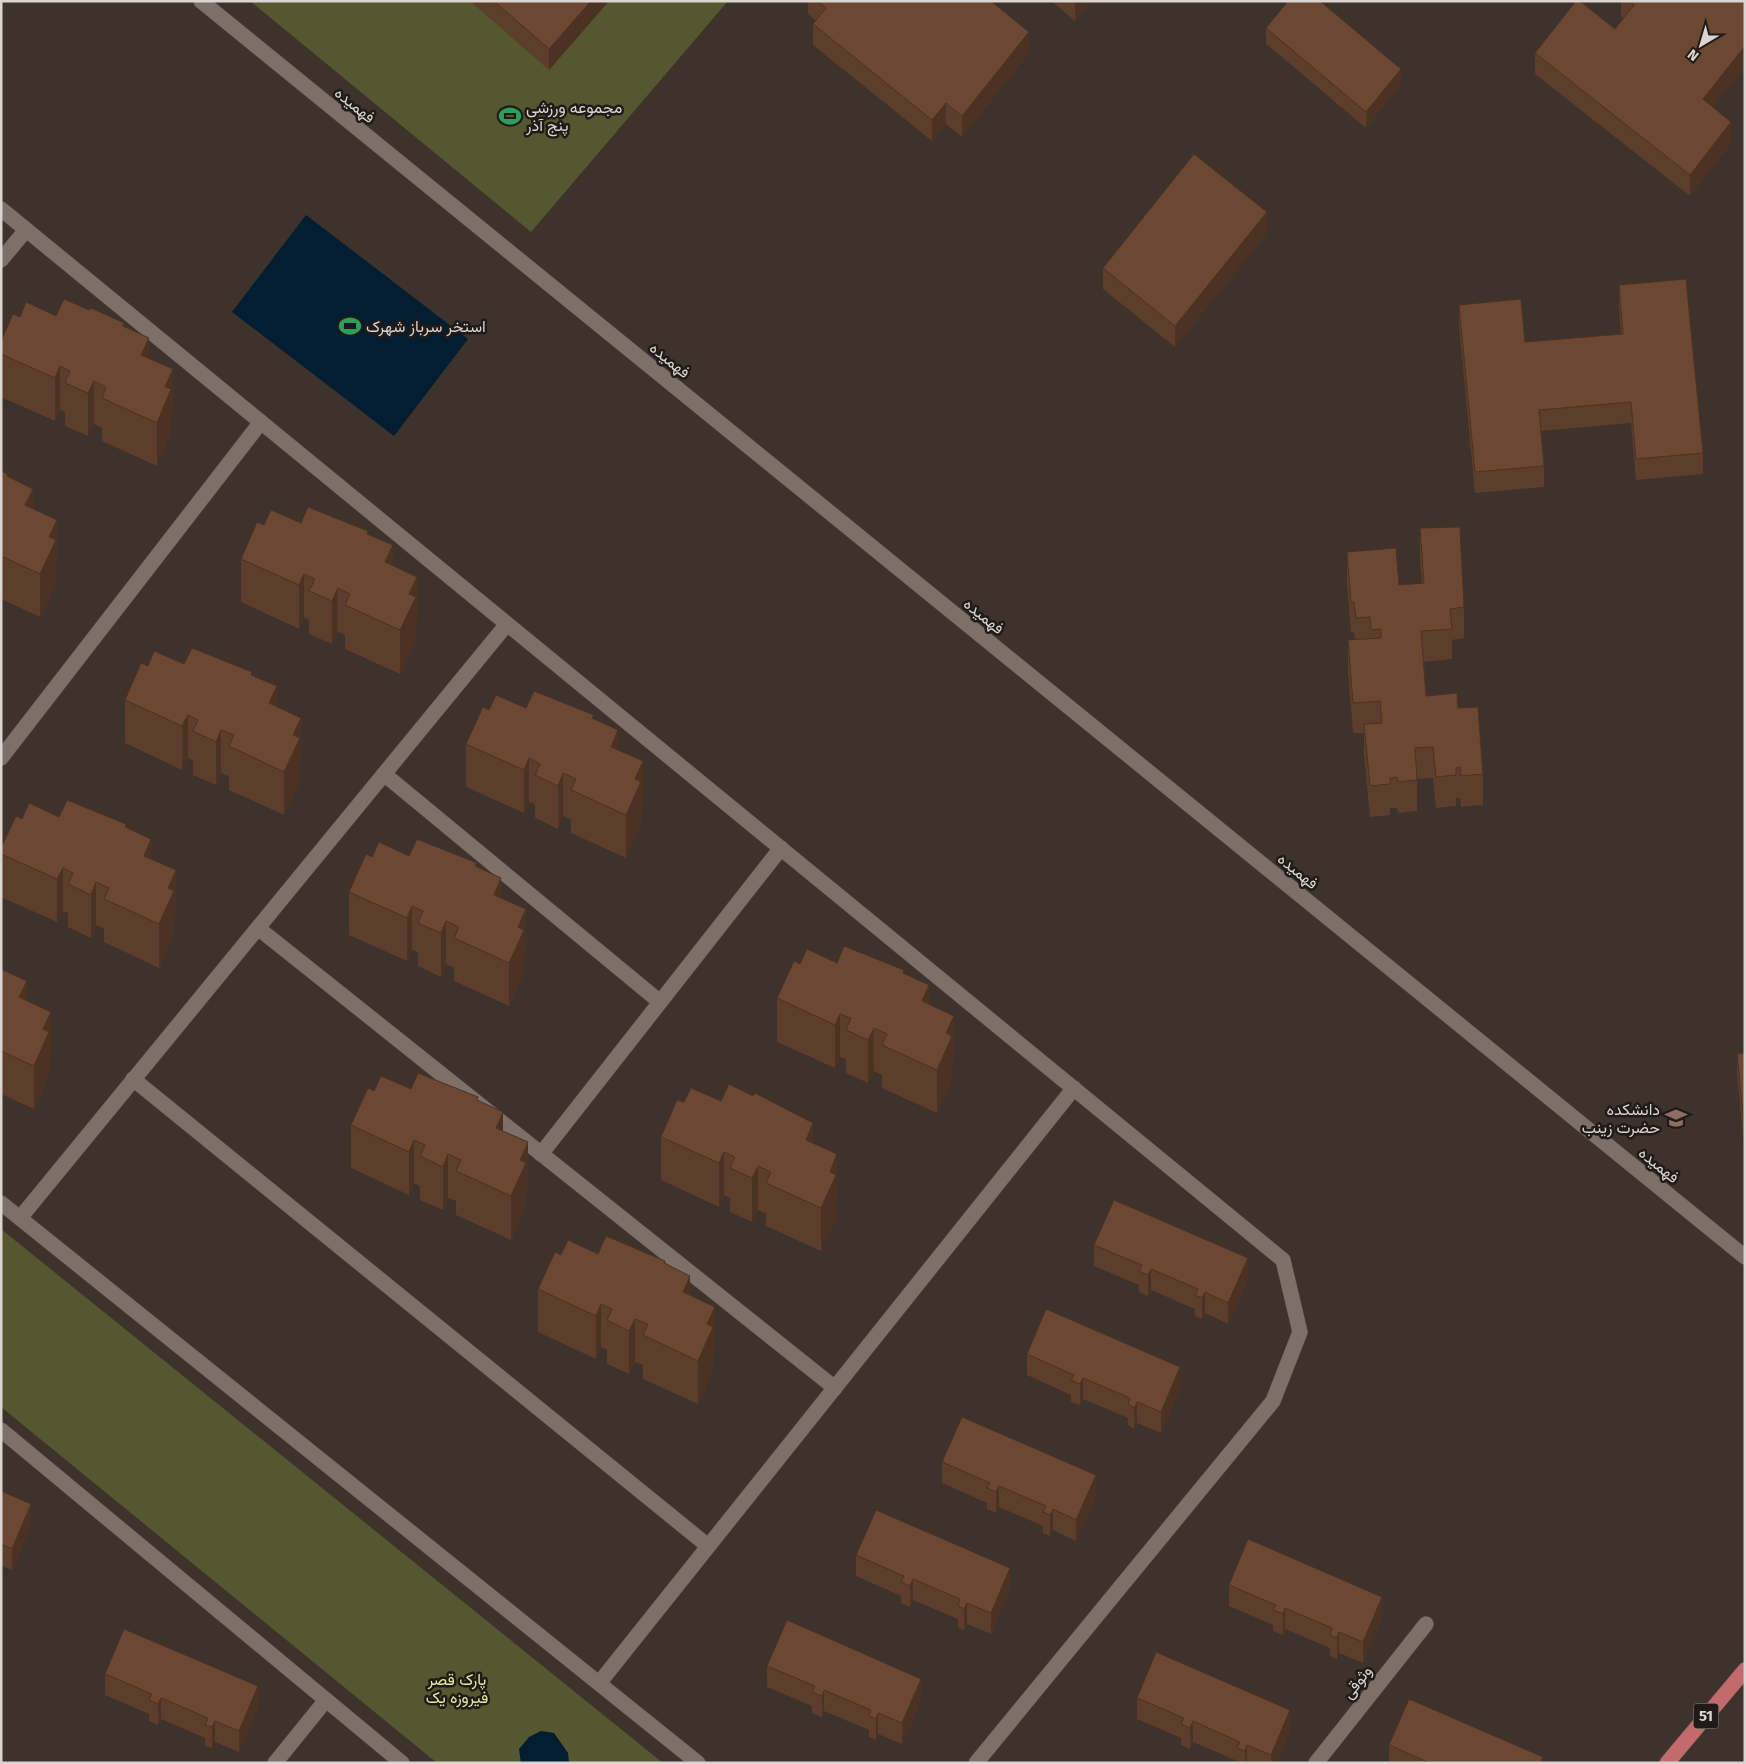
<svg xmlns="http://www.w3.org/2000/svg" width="1746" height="1764" viewBox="0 0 1746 1764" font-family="'Fira Sans',Vazirmatn,sans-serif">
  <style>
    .green { fill: #54572f }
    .water { fill: #021e30 }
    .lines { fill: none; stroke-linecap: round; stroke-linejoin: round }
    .minor-casing { stroke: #574e49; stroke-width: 16 }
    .secondary-casing { stroke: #574e49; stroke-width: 16 }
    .trunk-casing { stroke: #574e49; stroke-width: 16 }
    .minor { stroke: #7d7069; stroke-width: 15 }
    .secondary { stroke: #7d7069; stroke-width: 15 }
    .trunk { stroke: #c26a6c; stroke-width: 15 }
    .wall { fill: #5d3d2b }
    .shaded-wall { fill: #4c3223 }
    .building { fill: #6c4732; stroke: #4c3223 }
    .labels { text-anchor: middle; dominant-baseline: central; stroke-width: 5; stroke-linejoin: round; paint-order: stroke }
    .shield { fill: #201b18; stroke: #a39c99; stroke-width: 1 }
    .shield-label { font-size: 15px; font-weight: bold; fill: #dbd4d0 }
    .street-label { font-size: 16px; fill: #dbd4d0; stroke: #201b18 }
    .poi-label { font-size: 16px; fill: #dbd4d0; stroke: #201b18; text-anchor: start }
    .park-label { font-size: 16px; fill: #e3e8a2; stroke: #201b18 }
  </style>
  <rect width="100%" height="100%" fill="#3d322c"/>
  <g class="green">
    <polygon points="250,1 728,1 531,232"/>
    <polygon points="1,1229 663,1763 437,1763 1,1407"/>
  </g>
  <g class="water">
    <polygon points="306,215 468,339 394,436 232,312"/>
    <polygon points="541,1731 554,1733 568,1753 569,1763 521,1763 519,1749 529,1737"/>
  </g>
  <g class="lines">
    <g class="minor-casing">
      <g id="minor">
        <polyline points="1,209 1283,1260 1300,1332 1273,1401 976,1763"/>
        <polyline points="1,260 26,230"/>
        <polyline points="1,758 261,422"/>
        <polyline points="384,774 660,1002"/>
        <polyline points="258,928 835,1388"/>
        <polyline points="133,1079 708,1546"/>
        <polyline points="541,1154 781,848"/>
        <polyline points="1,1203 698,1763"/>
        <polyline points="20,1218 507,624"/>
        <polyline points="1,1430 402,1763"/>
        <polyline points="600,1682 1074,1088"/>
        <polyline points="275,1763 326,1700"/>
        <polyline points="1316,1763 1426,1624"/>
      </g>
    </g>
    <g class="secondary-casing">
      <polyline id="secondary" points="201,1 1745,1257"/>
    </g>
    <g class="trunk-casing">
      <polyline id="trunk" points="1667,1763 1745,1670"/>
    </g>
    <use href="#minor" class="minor"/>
    <use href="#secondary" class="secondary"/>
    <use href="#trunk" class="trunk"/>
  </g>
  <g class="wall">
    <polygon points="470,1 609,1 549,70"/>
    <polygon points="808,1 991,1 1029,53 962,137 946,124 932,141 813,45 813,24 816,21 808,14"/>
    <polygon points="1051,1 1091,1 1075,21"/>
    <polygon points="1621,1 1745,1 1745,67 1713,107 1731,143 1690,196 1535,74 1535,53 1615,29 1623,18 1621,16"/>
    <polygon points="1266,28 1401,85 1366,128 1266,44"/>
    <polygon points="1267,233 1175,347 1103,289 1103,268"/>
    <polygon points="1619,285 1703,453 1703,474 1636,480 1631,423 1541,431 1544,466 1544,487 1475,493 1459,326 1459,305 1525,342 1621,334 1619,306"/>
    <polygon points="56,316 124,327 149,358 173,412 171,416 171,433 157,466 102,441 102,428 94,424 88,436 65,426 65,412 60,410 55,421 1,397 1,341 20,317"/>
    <polygon points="1,471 8,477 33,509 57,563 56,566 56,583 40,617 1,599"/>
    <polygon points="301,523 368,534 393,566 417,620 416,623 416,640 400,674 345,649 345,635 338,632 332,644 309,634 309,620 304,617 299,629 241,602 241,559 264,525"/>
    <polygon points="1420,528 1464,607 1464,638 1452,640 1452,659 1424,662 1426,696 1458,708 1483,774 1483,805 1461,807 1460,798 1456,798 1456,806 1436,808 1433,778 1417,779 1417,811 1398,813 1397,808 1390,808 1390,815 1370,817 1364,755 1364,733 1353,733 1348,671 1348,640 1355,640 1354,632 1351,633 1347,583 1347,552 1399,585 1422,583 1420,559"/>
    <polygon points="184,664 252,675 277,707 301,761 300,764 300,781 284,815 229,790 229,776 221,773 216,785 193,775 193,761 188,758 182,770 125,743 125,700 148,666"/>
    <polygon points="526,708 594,719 618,750 643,805 641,808 641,825 626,858 571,833 571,820 563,816 558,829 535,818 535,804 529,802 524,813 466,787 466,744 489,710"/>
    <polygon points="59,817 126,828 151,859 176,913 174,917 174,934 159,968 104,942 104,929 96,925 91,938 68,927 68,913 63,911 57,922 1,897 1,848 22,819"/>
    <polygon points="409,856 477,867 501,898 526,952 524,956 524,973 509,1006 454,981 454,968 446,964 441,977 418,966 418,952 412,950 407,961 349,935 349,892 372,857"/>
    <polygon points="837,963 904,973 929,1005 954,1059 952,1062 952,1080 937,1113 882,1088 882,1075 874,1071 868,1083 846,1073 846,1059 840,1057 835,1068 777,1042 777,998 800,964"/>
    <polygon points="1,966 2,970 27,1001 51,1055 49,1059 49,1076 34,1109 1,1094"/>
    <polygon points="1745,1053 1745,1154 1737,1075 1737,1054"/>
    <polygon points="411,1089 478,1100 503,1131 528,1186 526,1189 526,1206 511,1240 456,1215 456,1201 448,1198 443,1210 420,1200 420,1186 414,1183 409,1195 351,1168 351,1125 374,1091"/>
    <polygon points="684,1102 813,1143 837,1198 836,1201 836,1218 821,1251 766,1226 766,1213 758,1210 752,1222 730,1212 730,1198 724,1195 719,1207 661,1180 661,1137"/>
    <polygon points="1094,1245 1248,1279 1228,1324 1205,1313 1202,1319 1195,1316 1195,1309 1151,1290 1148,1296 1139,1292 1139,1285 1094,1266"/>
    <polygon points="598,1254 665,1264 690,1295 715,1350 713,1354 713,1370 698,1404 643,1379 643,1365 635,1362 629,1374 607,1364 607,1350 601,1347 596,1359 538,1332 538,1289 561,1255"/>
    <polygon points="1027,1354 1180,1388 1161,1433 1137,1423 1134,1429 1128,1425 1128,1418 1083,1399 1080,1405 1071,1402 1071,1395 1027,1375"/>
    <polygon points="942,1462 1096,1496 1076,1541 1053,1530 1050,1536 1043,1533 1043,1526 999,1507 996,1513 987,1509 987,1503 942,1483"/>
    <polygon points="1,1491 31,1525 12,1570 1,1565"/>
    <polygon points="856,1555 1010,1589 991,1634 967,1624 964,1630 958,1627 958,1619 913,1600 910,1607 901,1603 901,1596 856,1576"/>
    <polygon points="1229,1585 1382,1618 1363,1663 1339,1653 1337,1659 1330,1656 1330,1648 1285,1629 1283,1635 1273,1631 1273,1625 1229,1606"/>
    <polygon points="767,1666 921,1700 902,1744 878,1734 876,1740 869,1737 869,1730 824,1711 822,1717 812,1713 812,1706 767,1687"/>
    <polygon points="105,1674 258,1707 239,1752 215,1742 212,1748 205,1746 205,1738 161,1719 158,1725 149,1721 149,1714 105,1695"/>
    <polygon points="1137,1698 1290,1731 1276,1763 1237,1763 1237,1761 1193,1742 1190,1749 1181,1745 1181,1738 1137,1719"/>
    <polygon points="1389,1745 1543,1763 1389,1763"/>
  </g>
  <g class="shaded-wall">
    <polygon points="591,1 609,1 549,70 549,49"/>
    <polygon points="1075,1 1091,1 1075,21"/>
    <polygon points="1029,32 1029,53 962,137 962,116"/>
    <polygon points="1745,46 1745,67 1703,120 1703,99"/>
    <polygon points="1401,69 1401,85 1366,128 1366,112"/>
    <polygon points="946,103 946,124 932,141 932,120"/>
    <polygon points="1731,122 1731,143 1690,196 1690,175"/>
    <polygon points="1267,212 1267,233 1175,347 1175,326"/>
    <polygon points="149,338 149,381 141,355"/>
    <polygon points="60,366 60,410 55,421 55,378"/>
    <polygon points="173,369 173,412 171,416 171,433 157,466 157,423 165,387"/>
    <polygon points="94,381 94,424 88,436 88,393"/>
    <polygon points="33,489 33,532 25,505"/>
    <polygon points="57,520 57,563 56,566 56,583 40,617 40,574 49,537"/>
    <polygon points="393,545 393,589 385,562"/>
    <polygon points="304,574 304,617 299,629 299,585"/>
    <polygon points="417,577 417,620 416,623 416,640 400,674 400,630 409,594"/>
    <polygon points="338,588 338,632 332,644 332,601"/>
    <polygon points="277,686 277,730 269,703"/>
    <polygon points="188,715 188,758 182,770 182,726"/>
    <polygon points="301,718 301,761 300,764 300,781 284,815 284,772 293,735"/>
    <polygon points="221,730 221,773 216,785 216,742"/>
    <polygon points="618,730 618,774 611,747"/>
    <polygon points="529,758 529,802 524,813 524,770"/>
    <polygon points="643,761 643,805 641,808 641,825 626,858 626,815 635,779"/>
    <polygon points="563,773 563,816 558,829 558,786"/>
    <polygon points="151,839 151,883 144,856"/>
    <polygon points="63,868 63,911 57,922 57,879"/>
    <polygon points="176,870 176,913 174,917 174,934 159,968 159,924 168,888"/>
    <polygon points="501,878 501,921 494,895"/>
    <polygon points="96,882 96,925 91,938 91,895"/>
    <polygon points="412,906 412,950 407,961 407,918"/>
    <polygon points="526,909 526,952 524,956 524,973 509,1006 509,963 518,927"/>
    <polygon points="446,921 446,964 441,977 441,933"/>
    <polygon points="27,981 27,1024 19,997"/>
    <polygon points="929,985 929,1028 922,1001"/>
    <polygon points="51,1012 51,1055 49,1059 49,1076 34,1109 34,1066 43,1029"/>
    <polygon points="840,1014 840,1057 835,1068 835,1025"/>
    <polygon points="954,1016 954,1059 952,1062 952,1080 937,1113 937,1070 946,1033"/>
    <polygon points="874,1028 874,1071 868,1083 868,1040"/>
    <polygon points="503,1112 503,1155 496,1128"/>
    <polygon points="813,1123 813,1167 806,1140"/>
    <polygon points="414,1140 414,1183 409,1195 409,1152"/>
    <polygon points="528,1142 528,1186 526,1189 526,1206 511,1240 511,1196 520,1160"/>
    <polygon points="724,1152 724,1195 719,1207 719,1163"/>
    <polygon points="448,1154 448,1198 443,1210 443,1167"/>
    <polygon points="837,1154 837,1198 836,1201 836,1218 821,1251 821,1208 830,1172"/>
    <polygon points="758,1166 758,1210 752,1222 752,1178"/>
    <polygon points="1248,1258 1248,1279 1228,1324 1228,1303"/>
    <polygon points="1151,1269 1151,1290 1148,1296 1148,1275"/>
    <polygon points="690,1276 690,1319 683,1292"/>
    <polygon points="1205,1292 1205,1313 1202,1319 1202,1298"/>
    <polygon points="601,1304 601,1347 596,1359 596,1316"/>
    <polygon points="715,1307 715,1350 713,1354 713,1370 698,1404 698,1361 707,1324"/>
    <polygon points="635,1319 635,1362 629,1374 629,1331"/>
    <polygon points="1180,1367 1180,1388 1161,1433 1161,1412"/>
    <polygon points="1083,1378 1083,1399 1080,1405 1080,1384"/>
    <polygon points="1137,1402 1137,1423 1134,1429 1134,1408"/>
    <polygon points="1096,1475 1096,1496 1076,1541 1076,1520"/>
    <polygon points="999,1486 999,1507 996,1513 996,1492"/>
    <polygon points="31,1504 31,1525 12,1570 12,1549"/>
    <polygon points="1053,1509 1053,1530 1050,1536 1050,1515"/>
    <polygon points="1010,1568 1010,1589 991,1634 991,1613"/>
    <polygon points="913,1579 913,1600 910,1607 910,1586"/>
    <polygon points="1382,1597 1382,1618 1363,1663 1363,1642"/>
    <polygon points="967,1603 967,1624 964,1630 964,1609"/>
    <polygon points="1285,1608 1285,1629 1283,1635 1283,1614"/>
    <polygon points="1339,1632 1339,1653 1337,1659 1337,1638"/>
    <polygon points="921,1679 921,1700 902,1744 902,1723"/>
    <polygon points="258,1686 258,1707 239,1752 239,1731"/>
    <polygon points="824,1690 824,1711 822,1717 822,1696"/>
    <polygon points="161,1698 161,1719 158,1725 158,1704"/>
    <polygon points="1290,1710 1290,1731 1276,1763 1271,1763 1271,1755"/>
    <polygon points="878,1713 878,1734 876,1740 876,1719"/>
    <polygon points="215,1721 215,1742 212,1748 212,1727"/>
    <polygon points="1193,1721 1193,1742 1190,1749 1190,1728"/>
    <polygon points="1247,1745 1247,1763 1245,1763 1245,1751"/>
  </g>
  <g class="building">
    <polygon points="494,1 591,1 549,49"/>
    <polygon points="818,1 991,1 1029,32 962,116 946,103 932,120 813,24 826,8"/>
    <polygon points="1288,1 1320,1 1401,69 1366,112 1266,28"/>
    <polygon points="1576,1 1580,1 1615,29 1634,5 1629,1 1745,1 1745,46 1703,99 1731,122 1690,175 1535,53"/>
    <polygon points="1194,154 1267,212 1175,326 1103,268"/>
    <polygon points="1686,279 1703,453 1636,459 1631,402 1539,410 1544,466 1475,472 1459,305 1521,299 1525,342 1623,334 1619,285"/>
    <polygon points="64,299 89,310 91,308 124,323 123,326 149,338 141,355 173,369 165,387 171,389 157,423 102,398 106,387 94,381 88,393 65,383 70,371 60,366 55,378 1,354 1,341 13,314 20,317 26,302 56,316"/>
    <polygon points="1,471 8,474 7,476 33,489 25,505 57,520 49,537 56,540 40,574 1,556"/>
    <polygon points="308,507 368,531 367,534 393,545 385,562 417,577 409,594 416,597 400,630 345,605 350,594 338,588 332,601 309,591 315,579 304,574 299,585 241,559 257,522 264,525 271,510 301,523"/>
    <polygon points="1460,527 1464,607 1450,609 1452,629 1421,631 1426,696 1457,693 1458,708 1478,707 1483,774 1461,776 1460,767 1456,768 1456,775 1436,777 1433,747 1415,748 1417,780 1398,782 1397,777 1390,778 1390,784 1370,786 1364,724 1382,723 1380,701 1353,703 1348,640 1381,638 1381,629 1371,630 1370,617 1356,618 1354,602 1351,602 1347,552 1396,548 1399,585 1424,583 1420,528"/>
    <polygon points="192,648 252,672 251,675 277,686 269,703 301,718 293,735 300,738 284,772 229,746 234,735 221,730 216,742 193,731 198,720 188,715 182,726 125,700 141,663 148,666 154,651 184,664"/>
    <polygon points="534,691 594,715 592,718 618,730 611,747 643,761 635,779 641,782 626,815 571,790 576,779 563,773 558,786 535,775 540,764 529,758 524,770 466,744 483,707 489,710 496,695 526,708"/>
    <polygon points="67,800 126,824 125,827 151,839 144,856 176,870 168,888 174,891 159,924 104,899 109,888 96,882 91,895 68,884 73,873 63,868 57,879 1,854 1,848 16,816 22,819 29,803 59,817"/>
    <polygon points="417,839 477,863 475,866 501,878 494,895 526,909 518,927 524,930 509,963 454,938 459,927 446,921 441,933 418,923 423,911 412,906 407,918 349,892 366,854 372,857 379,842 409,856"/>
    <polygon points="844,946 904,970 903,973 929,985 922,1001 954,1016 946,1033 952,1036 937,1070 882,1045 887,1034 874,1028 868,1040 846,1030 851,1018 840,1014 835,1025 777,998 794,961 800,964 807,949 837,963"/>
    <polygon points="1,969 27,981 19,997 51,1012 43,1029 49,1032 34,1066 1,1051"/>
    <polygon points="1745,1053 1745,1133 1737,1054"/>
    <polygon points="418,1073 478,1097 477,1100 503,1112 496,1128 528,1142 520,1160 526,1163 511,1196 456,1171 461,1160 448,1154 443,1167 420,1156 425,1145 414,1140 409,1152 351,1125 368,1088 374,1091 381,1076 411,1089"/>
    <polygon points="729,1084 753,1096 755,1093 813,1123 806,1140 837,1154 830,1172 836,1175 821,1208 766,1183 771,1172 758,1166 752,1178 730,1168 735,1157 724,1152 719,1163 661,1137 677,1100 684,1102 691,1088 721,1101"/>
    <polygon points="1114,1200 1248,1258 1228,1303 1205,1292 1202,1298 1195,1295 1198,1289 1151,1269 1148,1275 1139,1271 1142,1265 1094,1245"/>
    <polygon points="606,1236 665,1261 664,1263 690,1276 683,1292 715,1307 707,1324 713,1327 698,1361 643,1335 648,1324 635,1319 629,1331 607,1320 612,1309 601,1304 596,1316 538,1289 555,1252 561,1255 568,1240 598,1254"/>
    <polygon points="1046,1309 1180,1367 1161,1412 1137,1402 1134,1408 1128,1404 1130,1398 1083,1378 1080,1384 1071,1380 1074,1375 1027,1354"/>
    <polygon points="962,1417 1096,1475 1076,1520 1053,1509 1050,1515 1043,1512 1046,1506 999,1486 996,1492 987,1488 990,1483 942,1462"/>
    <polygon points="1,1491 31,1504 12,1549 1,1544"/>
    <polygon points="876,1510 1010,1568 991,1613 967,1603 964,1609 958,1606 960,1599 913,1579 910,1586 901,1582 904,1576 856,1555"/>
    <polygon points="1248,1539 1382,1597 1363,1642 1339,1632 1337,1638 1330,1635 1332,1628 1285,1608 1283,1614 1273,1610 1276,1605 1229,1585"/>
    <polygon points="787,1620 921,1679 902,1723 878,1713 876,1719 869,1716 871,1710 824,1690 822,1696 812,1692 815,1686 767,1666"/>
    <polygon points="124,1629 258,1686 239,1731 215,1721 212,1727 205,1725 208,1718 161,1698 158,1704 149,1700 152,1694 105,1674"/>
    <polygon points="1156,1652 1290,1710 1271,1755 1247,1745 1245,1751 1237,1748 1240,1742 1193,1721 1190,1728 1181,1724 1184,1718 1137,1698"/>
    <polygon points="1409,1699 1543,1757 1540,1763 1430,1763 1389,1745"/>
  </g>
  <defs>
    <g id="stadium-bare" transform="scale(1.725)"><path d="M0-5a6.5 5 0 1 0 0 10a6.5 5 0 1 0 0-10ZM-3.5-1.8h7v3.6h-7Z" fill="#2e9e5b" stroke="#201b18" stroke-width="2.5" paint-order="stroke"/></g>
    <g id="university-bare" transform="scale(1.725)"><path d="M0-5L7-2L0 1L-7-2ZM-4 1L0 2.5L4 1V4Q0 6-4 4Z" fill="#8d6e63" stroke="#201b18" stroke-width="2.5" paint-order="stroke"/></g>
  </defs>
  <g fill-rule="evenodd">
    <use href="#stadium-bare" x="510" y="116"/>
    <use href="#stadium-bare" x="350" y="326"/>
    <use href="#university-bare" x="1676" y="1118"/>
  </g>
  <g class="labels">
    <rect class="shield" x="1693.5" y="1703.5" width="25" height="25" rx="4"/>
    <g class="shield-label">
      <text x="1706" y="1716">51</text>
    </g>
    <g class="street-label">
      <text transform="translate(355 105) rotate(39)">فهمیده</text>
      <text transform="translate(670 360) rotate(39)">فهمیده</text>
      <text transform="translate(984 616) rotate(39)">فهمیده</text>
      <text transform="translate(1298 871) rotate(39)">فهمیده</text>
      <text transform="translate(1659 1165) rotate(39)">فهمیده</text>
      <text transform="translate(1357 1682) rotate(-52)">وثوقی</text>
    </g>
    <g class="poi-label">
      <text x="526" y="107">مجموعه ورزشی<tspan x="526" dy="18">پنج آذر</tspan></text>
      <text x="366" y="326">استخر سرباز شهرک</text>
      <text x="1660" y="1109" text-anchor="end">دانشکده<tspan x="1660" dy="18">حضرت زینب</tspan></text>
    </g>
    <g class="park-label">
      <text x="457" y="1679">پارک قصر<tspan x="457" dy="18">فیروزه یک</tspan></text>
    </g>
  </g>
  <rect width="1746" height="1764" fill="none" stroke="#dbd4d0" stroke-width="5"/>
  <g transform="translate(1701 45) rotate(218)" stroke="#201b18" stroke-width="4" paint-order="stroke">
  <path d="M0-4L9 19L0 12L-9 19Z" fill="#dbd4d0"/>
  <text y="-8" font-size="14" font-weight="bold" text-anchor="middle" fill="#dbd4d0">N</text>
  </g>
</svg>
